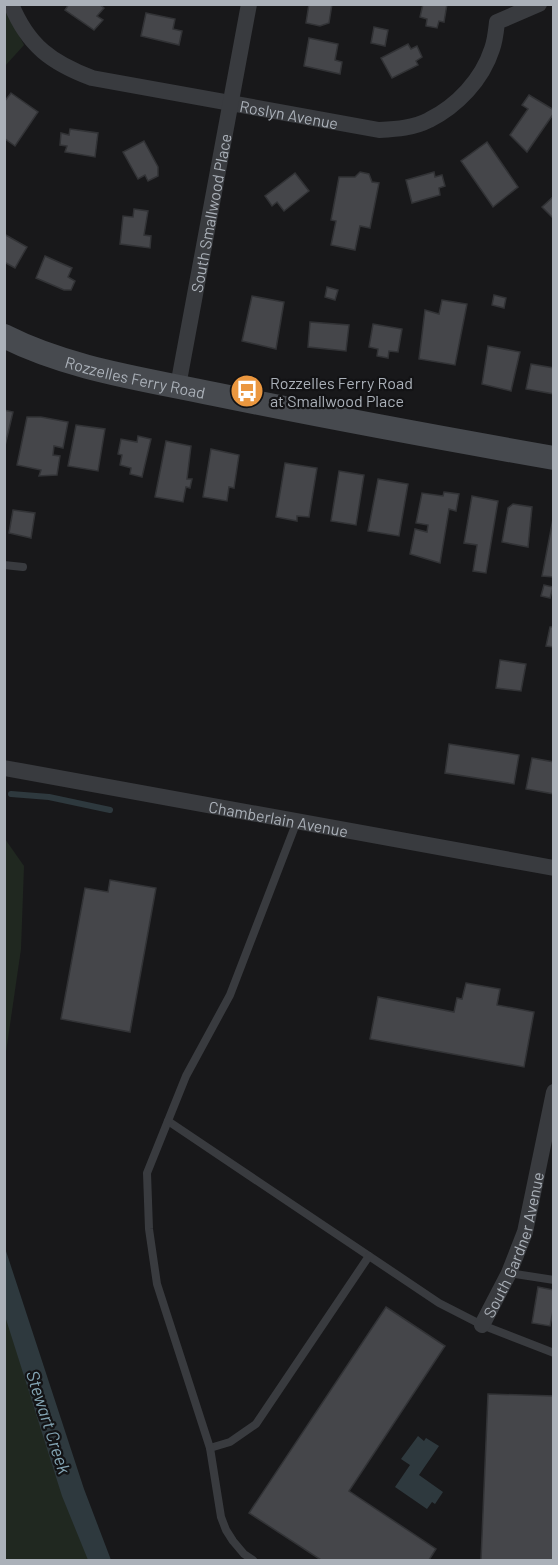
<svg xmlns="http://www.w3.org/2000/svg" width="558" height="1565" viewBox="0 0 558 1565" font-family="Barlow,sans-serif">
  <style>
    .green { fill: #202820 }
    .water { fill: #2e393e }
    .lines { fill: none; stroke-linecap: round; stroke-linejoin: round }
    .stream { stroke: #2e393e; stroke-width: 6 }
    .building { fill: #45464a; stroke: #323336; stroke-width: 1.5 }
    .lane { stroke: #393b3f; stroke-width: 8 }
    .street { stroke: #393b3f; stroke-width: 16 }
    .secondary { stroke: #474a4f; stroke-width: 24 }
    .labels { text-anchor: middle; dominant-baseline: central; stroke-width: 4.5; stroke-linejoin: round; paint-order: stroke }
    .street-label { font-size: 16px; fill: #abb1b9; stroke: #131315 }
    .poi-label { font-size: 16px; fill: #abb1b9; stroke: #131315; text-anchor: start }
    .water-label { font-size: 18px; font-style: italic; fill: #83a4b3; stroke: #131315 }
  </style>
  <rect width="100%" height="100%" fill="#18181a"/>
  <g class="green">
    <polygon points="4,6 24,45 5,66 4,66"/>
    <polygon points="5,839 24,866 21,949 5,1059"/>
    <polygon points="4,1281 100,1560 5,1560"/>
  </g>
  <g class="water">
    <polygon points="5,1248 84,1489 111,1560 88,1560 62,1496 5,1316"/>
    <polygon points="418,1436 424,1441 426,1438 439,1446 419,1475 443,1492 435,1504 432,1502 427,1509 395,1487 410,1465 401,1459"/>
  </g>
  <g class="lines">
    <polyline class="stream" points="11,794 49,797 110,810"/>
  </g>
  <g class="building">
    <polygon points="69,4 99,4 104,8 97,16 103,20 94,30 65,10"/>
    <polygon points="309,4 332,4 329,23 320,26 306,23"/>
    <polygon points="423,4 447,4 444,22 439,21 437,28 426,26 427,19 420,17"/>
    <polygon points="146,13 175,19 173,29 182,31 179,45 141,36"/>
    <polygon points="374,27 388,30 385,46 371,43"/>
    <polygon points="309,38 338,44 335,60 342,62 340,74 304,66"/>
    <polygon points="408,44 411,49 417,46 422,57 416,61 418,65 392,78 381,58"/>
    <polygon points="11,93 38,112 15,146 4,138 4,102"/>
    <polygon points="529,95 554,110 554,113 527,152 510,135 528,109 522,105"/>
    <polygon points="70,129 98,133 95,157 65,152 67,146 60,145 61,133 69,135"/>
    <polygon points="144,141 158,167 158,176 148,181 145,175 138,179 123,152"/>
    <polygon points="487,142 518,187 493,207 461,161"/>
    <polygon points="360,172 369,174 372,182 379,183 370,228 360,226 355,250 331,245 336,221 331,220 339,177 355,177"/>
    <polygon points="434,172 435,177 442,175 445,186 439,188 440,195 412,203 406,180"/>
    <polygon points="295,173 309,191 284,211 277,202 272,206 265,196"/>
    <polygon points="554,196 554,219 542,207"/>
    <polygon points="134,209 148,211 144,235 151,236 150,248 120,244 123,216 133,217"/>
    <polygon points="4,234 27,247 15,268 4,262"/>
    <polygon points="45,256 72,268 68,277 75,281 71,290 64,290 36,278"/>
    <polygon points="327,287 338,290 335,300 325,297"/>
    <polygon points="494,295 506,298 504,308 492,305"/>
    <polygon points="252,296 284,302 276,349 242,341"/>
    <polygon points="442,300 467,304 455,365 419,359 425,310 439,314"/>
    <polygon points="310,322 349,325 346,351 308,347"/>
    <polygon points="373,324 402,329 398,352 389,351 388,358 377,356 378,349 369,347"/>
    <polygon points="488,346 520,352 511,391 482,384"/>
    <polygon points="531,364 554,368 554,394 526,389"/>
    <polygon points="4,410 13,412 4,450"/>
    <polygon points="27,417 41,417 68,422 63,448 54,446 53,455 60,456 57,475 39,476 41,470 17,465"/>
    <polygon points="76,425 105,429 98,471 68,466"/>
    <polygon points="138,436 151,439 142,477 130,474 131,468 120,465 122,455 118,454 121,439 137,442"/>
    <polygon points="166,441 191,446 187,479 192,479 190,488 186,487 183,502 155,497"/>
    <polygon points="211,449 239,455 234,488 229,487 227,501 203,497"/>
    <polygon points="285,463 317,468 309,517 297,516 297,521 276,517"/>
    <polygon points="339,471 364,475 356,525 331,521"/>
    <polygon points="378,479 408,484 399,536 368,531"/>
    <polygon points="444,492 459,494 456,511 449,509 440,563 410,554 415,529 427,532 428,525 416,523 422,493 443,496"/>
    <polygon points="472,496 498,501 486,573 473,571 477,545 464,543"/>
    <polygon points="513,504 532,507 528,547 502,542 508,508"/>
    <polygon points="13,510 35,513 31,538 9,533"/>
    <polygon points="553,519 554,519 554,577 542,576"/>
    <polygon points="544,585 553,587 550,598 541,596"/>
    <polygon points="550,627 554,627 554,647 546,646"/>
    <polygon points="500,660 526,664 521,691 496,688"/>
    <polygon points="449,744 519,755 514,784 445,773"/>
    <polygon points="532,758 554,762 554,794 526,789"/>
    <polygon points="110,880 156,888 130,1032 61,1019 85,888 108,892"/>
    <polygon points="466,983 500,989 497,1005 534,1012 524,1067 370,1039 378,997 454,1012 457,998 462,999"/>
    <polygon points="538,1287 554,1290 554,1306 550,1326 532,1323"/>
    <polygon points="386,1307 445,1346 349,1491 436,1549 429,1560 321,1560 249,1513"/>
    <polygon points="488,1394 554,1396 554,1560 481,1560"/>
  </g>
  <g class="lines">
    <g class="lane">
      <polyline points="4,565 23,567"/>
      <polyline points="168,1121 439,1303 482,1325 554,1353"/>
      <polyline points="509,1273 554,1280"/>
      <polyline points="210,1448 230,1442 256,1424 369,1256"/>
      <polyline points="253,1560 244,1554 233,1541 226,1530 221,1517 210,1448 157,1284 149,1229 147,1173 186,1076 230,995 297,821"/>
    </g>
    <g class="street">
      <path id="s1" d="M11,4C28,46 52,63 92,78L379,130C396,129 414,128 429,120C457,106 482,80 492,49C495,41 496,31 497,22L539,4"/>
      <path id="s2" d="M178,386L249,4"/>
      <path id="s3" d="M4,768L554,868"/>
      <path id="s4" d="M482,1325L509,1273L525,1232L554,1092"/>
    </g>
    <path class="secondary" id="s5" d="M4,336C69,369 144,379 214,394C327,417 440,438 554,458"/>
  </g>
  <defs>
    <g id="bus-disc" transform="scale(1.725)"><circle r="9.5" fill="#eb973f" stroke="#131315"/><path d="M-5-6H5V4H4V6H2V4H-2V6H-4V4H-5ZM-3.5-4V0h7V-4ZM-3.5 1.2v1.5H-2V1.2ZM2 1.2v1.5H3.5V1.2Z" fill="#fff"/></g>
  </defs>
  <g fill-rule="evenodd">
    <use href="#bus-disc" x="247" y="391"/>
  </g>
  <g class="labels">
    <g class="street-label">
      <text stroke="none"><textPath href="#s1" startOffset="314">Roslyn Avenue</textPath></text>
      <text stroke="none"><textPath href="#s2" startOffset="176">South Smallwood Place</textPath></text>
      <text stroke="none"><textPath href="#s5" startOffset="138">Rozzelles Ferry Road</textPath></text>
      <text stroke="none"><textPath href="#s3" startOffset="279">Chamberlain Avenue</textPath></text>
      <text stroke="none"><textPath href="#s4" startOffset="87">South Gardner Avenue</textPath></text>
    </g>
    <g class="poi-label">
      <text x="270" y="382">Rozzelles Ferry Road<tspan x="270" dy="18">at Smallwood Place</tspan></text>
    </g>
    <g class="water-label">
      <text transform="translate(49 1422) rotate(72)">Stewart Creek</text>
    </g>
  </g>
  <rect width="558" height="1565" fill="none" stroke="#abb1b9" stroke-width="12"/>
</svg>
